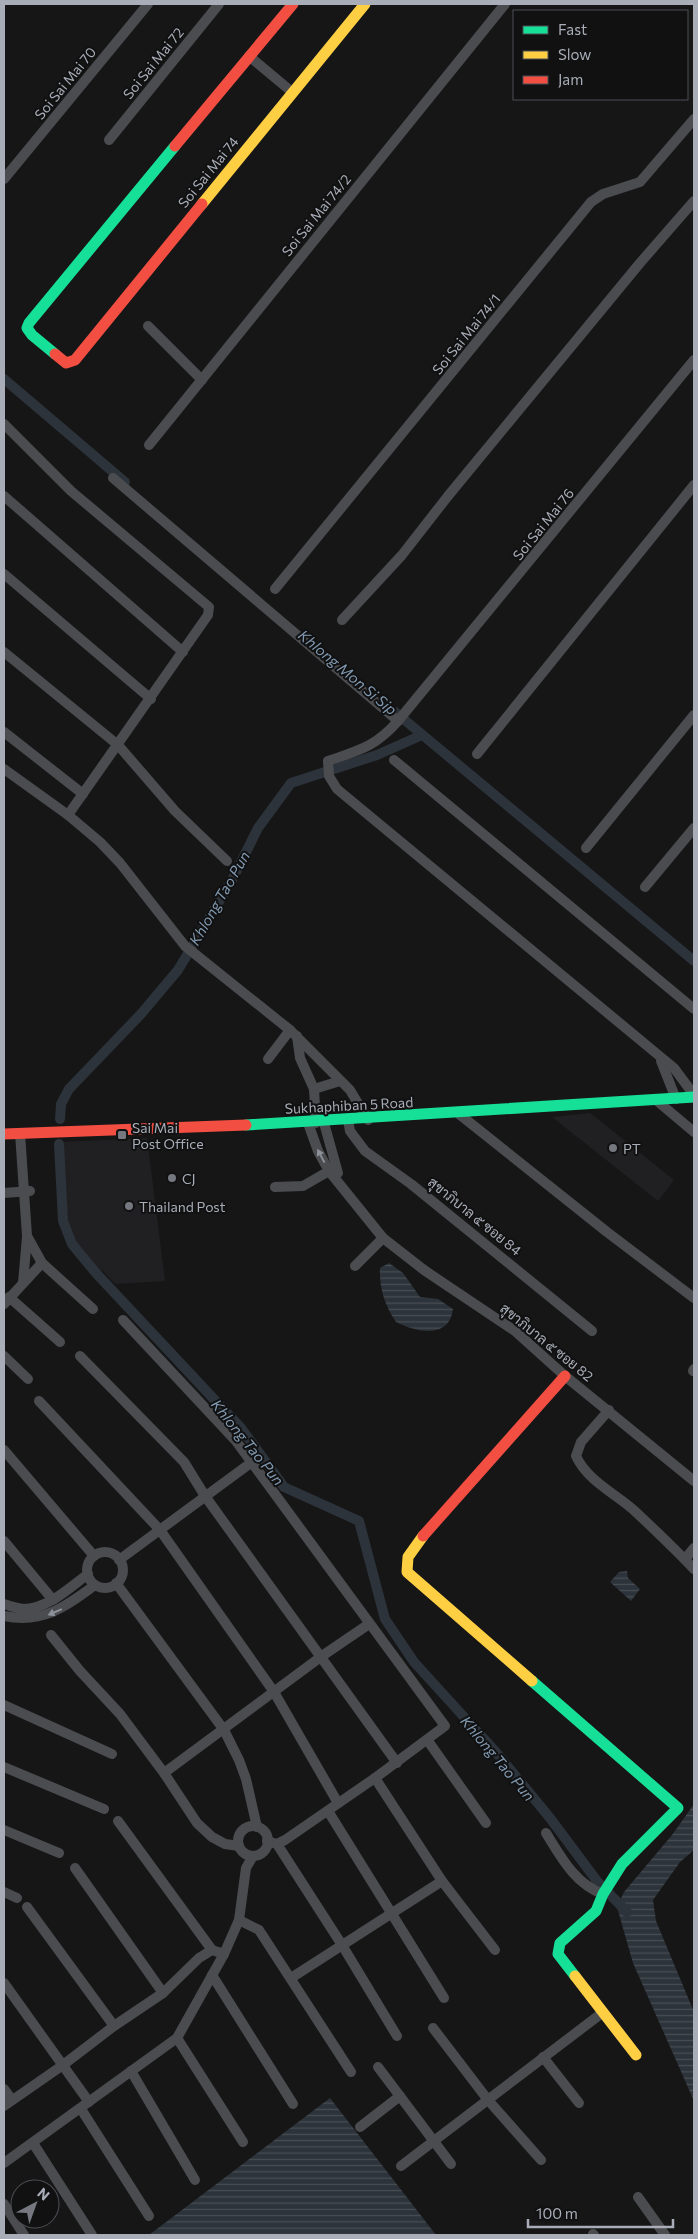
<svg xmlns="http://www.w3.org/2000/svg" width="698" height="2239" viewBox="0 0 698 2239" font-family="Commissioner,Sarabun,sans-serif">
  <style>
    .built { fill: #202022 }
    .water { fill: url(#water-rules) }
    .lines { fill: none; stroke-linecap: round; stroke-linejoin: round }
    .canal { stroke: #2c333a; stroke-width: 10 }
    .street { stroke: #4b4c4f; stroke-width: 10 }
    .fast { stroke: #16e098; stroke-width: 11 }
    .slow { stroke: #ffcf43; stroke-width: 11 }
    .jam { stroke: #f24e42; stroke-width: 11 }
    .oneway { fill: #8c9098 }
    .poi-dot { fill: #75787f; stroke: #111112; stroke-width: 2 }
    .labels { text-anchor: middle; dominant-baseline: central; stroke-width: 4; stroke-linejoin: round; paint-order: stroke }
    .street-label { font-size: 14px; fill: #a8adb7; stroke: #111112 }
    .poi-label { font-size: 14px; fill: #a8adb7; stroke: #111112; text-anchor: start }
    .water-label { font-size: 15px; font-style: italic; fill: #8199b0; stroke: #111112 }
  </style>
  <defs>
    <pattern id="water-rules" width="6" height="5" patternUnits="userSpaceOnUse" patternTransform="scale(1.25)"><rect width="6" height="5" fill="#2c333a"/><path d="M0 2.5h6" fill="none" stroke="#484e54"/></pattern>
  </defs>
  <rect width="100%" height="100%" fill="#161617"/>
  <g class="built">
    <polygon points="590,1113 674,1180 658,1201 552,1117"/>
    <polygon points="147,1138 165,1281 115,1284 103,1271 93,1268 74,1243 67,1223 61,1142"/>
  </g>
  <g class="water">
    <path d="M389,1263L403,1273L420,1297L438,1299L453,1309C449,1340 416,1332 396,1322C385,1306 379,1288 380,1268Z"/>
    <polygon points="627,1571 628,1578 640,1589 631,1601 610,1582 619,1572"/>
    <polygon points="694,1804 694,1850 680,1862 653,1900 656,1921 694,2012 694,2101 633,1963 617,1907 624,1892 672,1835"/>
    <polygon points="330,2098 436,2235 149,2235"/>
  </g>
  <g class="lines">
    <g class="canal">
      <polyline points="4,379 125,482"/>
      <polyline points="395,712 694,961"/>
      <polyline points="60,1119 61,1104 69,1089 141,1014 178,970 232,880 258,828 291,783 377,755 422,735"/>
      <polyline points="59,1144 63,1221 72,1244 95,1272 241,1428 284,1487 359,1521 385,1619 414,1662 495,1751 550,1818 597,1881 627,1912"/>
    </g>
    <g class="street">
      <polyline points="249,56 292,92"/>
      <polyline points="109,140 219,4"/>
      <polyline points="4,179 148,4"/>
      <polyline points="148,326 202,380"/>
      <polyline points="4,424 71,491 209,607 208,615 68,815"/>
      <polyline points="149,445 505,4"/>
      <polyline points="113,478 398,721 694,360"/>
      <polyline points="4,496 183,652"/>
      <polyline points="4,574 151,699"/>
      <polyline points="275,589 591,202 603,194 640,182 694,119"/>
      <polyline points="342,620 402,555 448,496 640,263 694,201"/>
      <polyline points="4,652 118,745 175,811 227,861"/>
      <path d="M398,721C375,747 360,750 328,761L329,776L337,789L674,1068L694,1095"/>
      <polyline points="4,732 83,794"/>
      <polyline points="477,754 694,485"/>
      <polyline points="394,760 694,1009"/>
      <polyline points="4,769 68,815 100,842 120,863 185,946 290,1030 350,1090 368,1120"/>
      <polyline points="586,848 694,715"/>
      <polyline points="645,887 694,828"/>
      <polyline points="297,1036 300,1058 314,1089 316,1123"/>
      <polyline points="268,1059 290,1030"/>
      <polyline points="661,1061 676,1099"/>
      <polyline points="314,1089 340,1081"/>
      <polyline points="656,1100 694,1132"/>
      <polyline points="459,1114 607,1232 694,1298"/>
      <polyline points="348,1120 350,1131 365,1151 411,1184 592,1331"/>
      <polyline points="308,1123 318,1151 329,1171 383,1238 424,1270 515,1331 565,1376 694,1481"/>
      <polyline points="324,1123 338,1173"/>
      <polyline points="20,1133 27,1236 42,1263 93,1309"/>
      <polyline points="275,1187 303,1186 336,1167"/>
      <polyline points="4,1193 30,1191"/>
      <polyline points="355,1266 383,1238"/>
      <polyline points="23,1283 27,1237"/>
      <polyline points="9,1297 60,1342"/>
      <polyline points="4,1304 42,1263"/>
      <polyline points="123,1320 236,1441 445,1726 375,1778 285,1840 277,1844 267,1841"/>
      <polyline points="4,1356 28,1379"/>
      <polyline points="80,1356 184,1462 205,1496 397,1763"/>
      <polyline points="693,1371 694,1369"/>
      <polyline points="39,1401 160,1530 274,1692 338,1803"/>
      <path d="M609,1410L581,1442L576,1456C588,1482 617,1494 637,1513C656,1531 676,1550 694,1569"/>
      <polyline points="4,1450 94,1556"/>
      <polyline points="4,1541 53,1600"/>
      <circle cx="105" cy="1570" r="18"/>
      <polyline points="685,1559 694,1548"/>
      <polyline points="119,1560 252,1462"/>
      <polyline points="116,1583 224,1730 239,1760 246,1779 257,1827"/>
      <path d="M4,1604C10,1606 17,1608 23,1609C48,1609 69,1588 88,1574"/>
      <path d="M4,1616C43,1624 65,1607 95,1585"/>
      <polyline points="51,1635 80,1671 120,1714 164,1773 197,1823 212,1837 225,1844 239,1846"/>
      <polyline points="4,1705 112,1754"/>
      <polyline points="428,1741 486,1823"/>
      <polyline points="4,1767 104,1809"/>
      <polyline points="164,1773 322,1656 369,1624"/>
      <polyline points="328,1811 444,1998"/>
      <polyline points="118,1821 212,1950"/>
      <circle cx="253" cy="1841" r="15"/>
      <polyline points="4,1830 59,1853"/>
      <path d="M546,1833C561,1857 575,1884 603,1894"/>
      <polyline points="277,1844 342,1945 397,2036"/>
      <polyline points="75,1868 163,1993"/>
      <polyline points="442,1881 495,1950"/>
      <polyline points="4,1892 17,1898"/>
      <polyline points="27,1907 114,2026"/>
      <polyline points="239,1920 259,1930 351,2072"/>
      <polyline points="212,1975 293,2104"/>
      <polyline points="291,1978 442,1881 375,1778"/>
      <polyline points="4,1983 89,2102"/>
      <polyline points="433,2028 488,2100 541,2160"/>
      <polyline points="177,2038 243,2142"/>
      <polyline points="543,2057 579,2103"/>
      <polyline points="378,2067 451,2164"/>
      <polyline points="131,2071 195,2180"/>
      <polyline points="4,2089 12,2100"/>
      <polyline points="4,2106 63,2065 114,2026 163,1993 199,1958 212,1950 224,1954 239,1920 246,1868 253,1856"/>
      <polyline points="81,2109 149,2216"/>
      <polyline points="360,2127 400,2096"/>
      <polyline points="33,2143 92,2235"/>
      <polyline points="4,2163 177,2038 224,1954"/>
      <polyline points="401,2166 602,2013"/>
      <polyline points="638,2197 665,2235"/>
      <polyline points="4,2204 24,2235"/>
      <polyline points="593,2234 594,2235"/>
    </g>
    <g class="fast">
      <polyline points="55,354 32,335 27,328 29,323 175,146"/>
      <polyline points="246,1125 694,1097"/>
      <polyline points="532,1681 678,1808 622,1864 603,1894 596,1911 560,1943 558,1954 575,1976"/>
    </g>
    <g class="slow">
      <polyline points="202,204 365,4"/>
      <polyline points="423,1536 408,1557 407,1572 532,1681"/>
      <polyline points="575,1976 636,2055"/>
    </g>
    <g class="jam">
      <polyline points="175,146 293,4"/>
      <polyline points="55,354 66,363 75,360 202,204"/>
      <polyline points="4,1134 246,1125"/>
      <polyline points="423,1536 565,1376"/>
    </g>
  </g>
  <defs><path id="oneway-solid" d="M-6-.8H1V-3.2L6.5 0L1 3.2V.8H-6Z" transform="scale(1.25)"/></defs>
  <g class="oneway">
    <use href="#oneway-solid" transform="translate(321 1156) rotate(-118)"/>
    <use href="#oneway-solid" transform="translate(55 1612) rotate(157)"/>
  </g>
  <g class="poi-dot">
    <rect x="117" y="1130" width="10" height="10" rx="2.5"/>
    <circle cx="613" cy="1148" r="5"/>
    <circle cx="172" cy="1178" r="5"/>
    <circle cx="129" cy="1206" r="5"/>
  </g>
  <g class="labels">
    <g class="street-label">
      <text transform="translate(153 63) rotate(-51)">Soi Sai Mai 72</text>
      <text transform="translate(65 83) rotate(-51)">Soi Sai Mai 70</text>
      <text transform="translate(208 172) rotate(-51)">Soi Sai Mai 74</text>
      <text transform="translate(316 215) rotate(-51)">Soi Sai Mai 74/2</text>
      <text transform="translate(466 334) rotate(-51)">Soi Sai Mai 74/1</text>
      <text transform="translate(543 524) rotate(-51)">Soi Sai Mai 76</text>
      <text transform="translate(349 1105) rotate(-3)">Sukhaphiban 5 Road</text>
      <text transform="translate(475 1216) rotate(39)">สุขาภิบาล ๕ ซอย 84</text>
      <text transform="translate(547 1342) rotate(39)">สุขาภิบาล ๕ ซอย 82</text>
    </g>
    <g class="poi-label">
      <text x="132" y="1127">Sai Mai<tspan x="132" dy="16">Post Office</tspan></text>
      <text x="623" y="1148">PT</text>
      <text x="182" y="1178">CJ</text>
      <text x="139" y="1206">Thailand Post</text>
    </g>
    <g class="water-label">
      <text transform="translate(348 672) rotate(40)">Khlong Mon Si Sip</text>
      <text transform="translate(219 898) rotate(-60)">Khlong Tao Pun</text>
      <text transform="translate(248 1442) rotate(51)">Khlong Tao Pun</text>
      <text transform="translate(498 1758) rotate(50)">Khlong Tao Pun</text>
    </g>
  </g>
  <rect width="698" height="2239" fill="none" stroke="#a8adb7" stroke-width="10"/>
  <rect x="513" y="10" width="175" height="90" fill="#111112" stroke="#4d4f54"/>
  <rect x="523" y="26" width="25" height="8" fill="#16e098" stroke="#4d4f54"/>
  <text x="558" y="35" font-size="15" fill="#a8adb7">Fast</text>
  <rect x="523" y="51" width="25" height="8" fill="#ffcf43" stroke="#4d4f54"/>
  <text x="558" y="60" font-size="15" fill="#a8adb7">Slow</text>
  <rect x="523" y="76" width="25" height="8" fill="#f24e42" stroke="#4d4f54"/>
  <text x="558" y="85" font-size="15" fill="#a8adb7">Jam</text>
  <g transform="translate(35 2204) rotate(41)"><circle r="24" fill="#111112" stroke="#4d4f54"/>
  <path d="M0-4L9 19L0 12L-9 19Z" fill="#75787f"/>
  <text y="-8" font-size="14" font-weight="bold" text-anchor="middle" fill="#a8adb7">N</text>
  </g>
  <path d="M528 2219v8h145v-8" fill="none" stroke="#a8adb7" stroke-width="2.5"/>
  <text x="536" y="2219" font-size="15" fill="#a8adb7" stroke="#111112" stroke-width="4" paint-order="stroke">100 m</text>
</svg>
